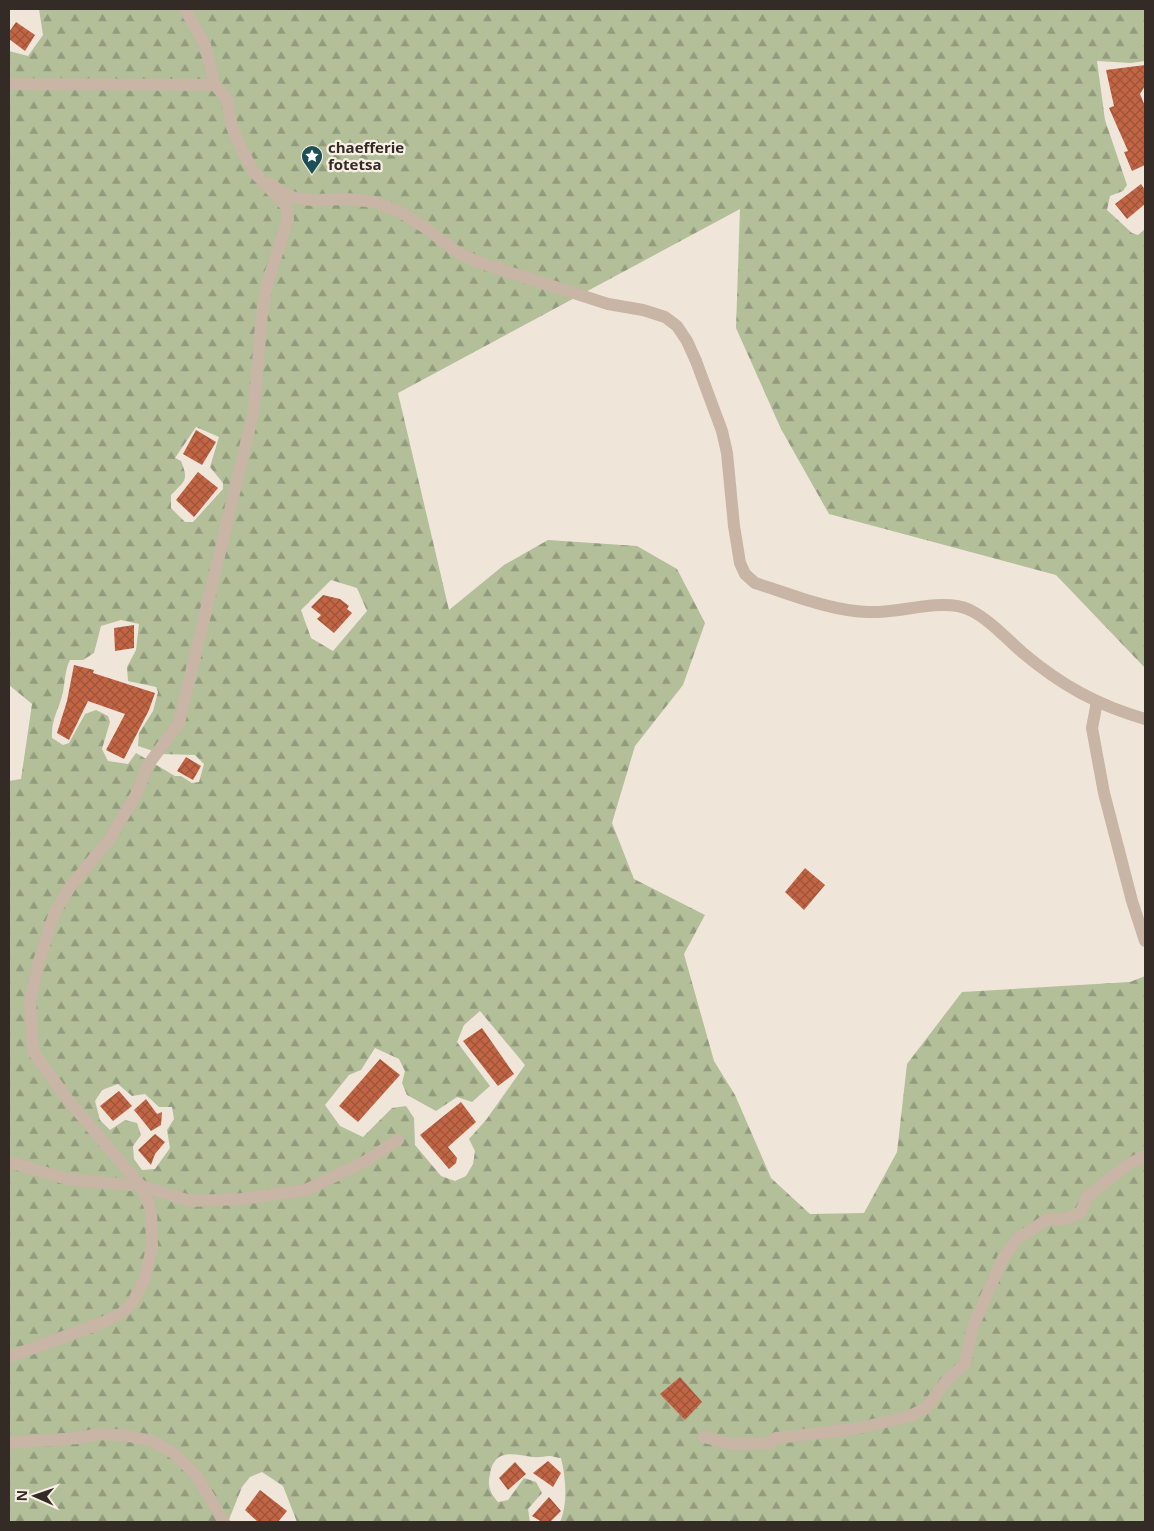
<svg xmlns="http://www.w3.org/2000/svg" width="1154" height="1531" viewBox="0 0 1154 1531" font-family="'Open Sans',sans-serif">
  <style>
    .forest { fill: url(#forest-firs); fill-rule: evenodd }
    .building { fill: url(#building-cross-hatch) }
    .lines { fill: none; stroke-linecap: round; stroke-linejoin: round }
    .minor { stroke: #c8b5a5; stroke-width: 12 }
    .tertiary { stroke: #c8b5a5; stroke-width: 12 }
    .labels { text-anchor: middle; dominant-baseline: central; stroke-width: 4.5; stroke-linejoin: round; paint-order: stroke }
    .poi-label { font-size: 15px; font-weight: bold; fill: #342b26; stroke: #f8f0e5; text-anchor: start }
  </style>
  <defs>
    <pattern id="forest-firs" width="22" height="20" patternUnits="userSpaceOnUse" patternTransform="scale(1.25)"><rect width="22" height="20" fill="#b2bf99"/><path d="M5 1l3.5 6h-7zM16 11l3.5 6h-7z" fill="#929b7d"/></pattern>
    <pattern id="building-cross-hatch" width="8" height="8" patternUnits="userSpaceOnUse" patternTransform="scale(1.25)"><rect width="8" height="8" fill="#c26545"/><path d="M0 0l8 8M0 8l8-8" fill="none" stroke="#9e5339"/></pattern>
  </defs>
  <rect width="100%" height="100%" fill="#f0e5d9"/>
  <path class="forest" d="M39,9H1145V61L1131,63L1097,61L1105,120L1127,185L1123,191L1110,196L1107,210L1132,233L1138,235L1145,229V668L1056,575L829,514L781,429L736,328L740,209L398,393L449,610L504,565L548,540L637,546L677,569L705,623L683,685L635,746L612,823L634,879L705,915L684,954L714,1061L735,1095L771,1178L810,1214L864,1213L897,1152L907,1064L962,992L1130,982L1145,976V1522H560C568,1504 566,1478 561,1458C557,1458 553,1456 549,1456C544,1456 539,1458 534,1457C514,1455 495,1447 490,1474C487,1486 490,1493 498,1502L508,1500L524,1478L536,1482L542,1493L528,1509L530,1522H297L283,1486L262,1472L250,1477L242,1487L228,1522H9V781L21,779L32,704L9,685V51L28,56L43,35ZM196,427L219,437L210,467L223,483V489L193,522H185L171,508V495C185,480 189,481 181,461L175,458ZM331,580L357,588L367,611L333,651L311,638L301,610ZM121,620L139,624L136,650L127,667L128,681L156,687L158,692L153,711L139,733L138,746L162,754L195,755L204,764L199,782L192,783L181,776H175L136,753L128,764L108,761L102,749L110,722L108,716L96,710L85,714L69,743L63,745L52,738C51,718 59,710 63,692C65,681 65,670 70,660H83L94,653L101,626ZM480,1011L525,1065L486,1120L469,1139L475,1151L473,1164L466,1176L455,1181L441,1176L415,1145L414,1118L406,1106L392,1108L363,1137L340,1126L325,1105L349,1075L361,1070L375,1048L399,1059L405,1071L402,1083L407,1095L436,1111L457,1097L472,1102L490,1086L457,1042L464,1025ZM118,1084L132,1096L145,1094L159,1107H172L174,1119L167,1130L170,1148L155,1169L142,1170L134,1159L133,1146L141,1135L137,1123L125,1120L110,1130L100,1120L95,1101L102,1090Z"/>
  <g class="building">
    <polygon points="16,22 35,35 25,51 9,39 9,32"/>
    <polygon points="1145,65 1145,86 1140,94 1145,106 1145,165 1132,171 1124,152 1128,151 1109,108 1114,106 1106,70"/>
    <polygon points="1141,184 1145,190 1145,204 1127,219 1115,204"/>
    <polygon points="196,430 216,442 202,465 183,454"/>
    <polygon points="198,472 218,488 194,517 176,500"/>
    <polygon points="323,595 340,599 349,606 347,609 352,613 334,633 317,619 321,615 311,607"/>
    <polygon points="134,625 134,648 115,651 114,628"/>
    <polygon points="74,665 94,670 93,673 155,693 149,710 124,759 106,750 125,714 88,701 69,740 57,733 67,701"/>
    <polygon points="186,757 201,766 193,780 177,771"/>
    <polygon points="805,868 825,885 804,910 785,892"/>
    <polygon points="482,1028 514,1074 498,1086 463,1041"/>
    <polygon points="380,1059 400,1075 358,1122 339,1106"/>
    <polygon points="119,1091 132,1106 113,1121 100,1106"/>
    <polygon points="146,1099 157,1114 162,1112 161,1125 151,1131 134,1110"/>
    <polygon points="461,1102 476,1122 448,1147 457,1158 456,1163 449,1169 420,1135"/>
    <polygon points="155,1134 165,1142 155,1154 151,1165 138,1150"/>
    <polygon points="680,1377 702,1402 685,1420 660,1394"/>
    <polygon points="548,1461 561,1473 553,1487 533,1473"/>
    <polygon points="515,1462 526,1474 508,1490 499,1478"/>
    <polygon points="260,1490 287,1511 278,1522 258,1522 245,1510"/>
    <polygon points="549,1497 561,1511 550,1522 542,1522 532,1516"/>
  </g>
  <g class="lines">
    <g class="minor">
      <polyline points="9,84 215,85"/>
      <path d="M269,183L283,193L295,198L312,200L347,199L375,202L400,212L424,227L460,254L481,263L608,304L643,310L665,317L677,326L687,341L696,361L722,431L727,453L734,526L740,563L745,574L755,583C791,594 830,611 868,612C899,614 942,597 970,610C990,620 1006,638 1023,653C1061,685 1097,705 1145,719"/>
      <polyline points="1097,702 1092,728 1104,793 1132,901 1145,941"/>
      <polyline points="9,1162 67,1179 141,1186 190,1201 242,1199 306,1190 364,1162 398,1140"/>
      <polyline points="704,1437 732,1444 771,1443 776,1438 855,1429 911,1416 927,1407 947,1380 965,1364 972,1329 1003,1258 1017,1239 1048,1219 1066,1219 1081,1212 1087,1197 1127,1165 1145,1156"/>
    </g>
    <g class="tertiary">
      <polyline points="9,1357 104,1322 122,1313 133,1302 145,1278 152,1248 151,1209 141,1186 64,1095 33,1051 30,1001 39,961 55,912 70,887 109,840 136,795 148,765 179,723 254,410 262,313 268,281 288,219 286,206 253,171 241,148 232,127 227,99 215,85 205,45 185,9"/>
      <polyline points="9,1443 78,1438 100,1434 128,1436 152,1441 175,1454 196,1475 224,1522"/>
    </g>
  </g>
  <defs>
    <g id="sight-pin" transform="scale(1.125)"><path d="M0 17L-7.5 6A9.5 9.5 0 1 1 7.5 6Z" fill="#1d4f54" stroke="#f8f0e5"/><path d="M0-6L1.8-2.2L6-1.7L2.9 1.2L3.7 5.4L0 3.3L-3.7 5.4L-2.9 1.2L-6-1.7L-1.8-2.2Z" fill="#fff"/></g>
  </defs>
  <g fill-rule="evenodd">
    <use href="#sight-pin" x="312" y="156"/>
  </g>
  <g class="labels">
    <g class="poi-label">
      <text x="328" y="147">chaefferie<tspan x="328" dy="17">fotetsa</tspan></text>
    </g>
  </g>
  <rect width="1154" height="1531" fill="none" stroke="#342b26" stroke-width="20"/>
  <g transform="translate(35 1496) rotate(272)" stroke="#f8f0e5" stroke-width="4" paint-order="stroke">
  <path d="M0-4L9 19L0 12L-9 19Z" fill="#342b26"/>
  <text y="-8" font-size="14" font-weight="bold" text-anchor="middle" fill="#342b26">N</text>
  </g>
</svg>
